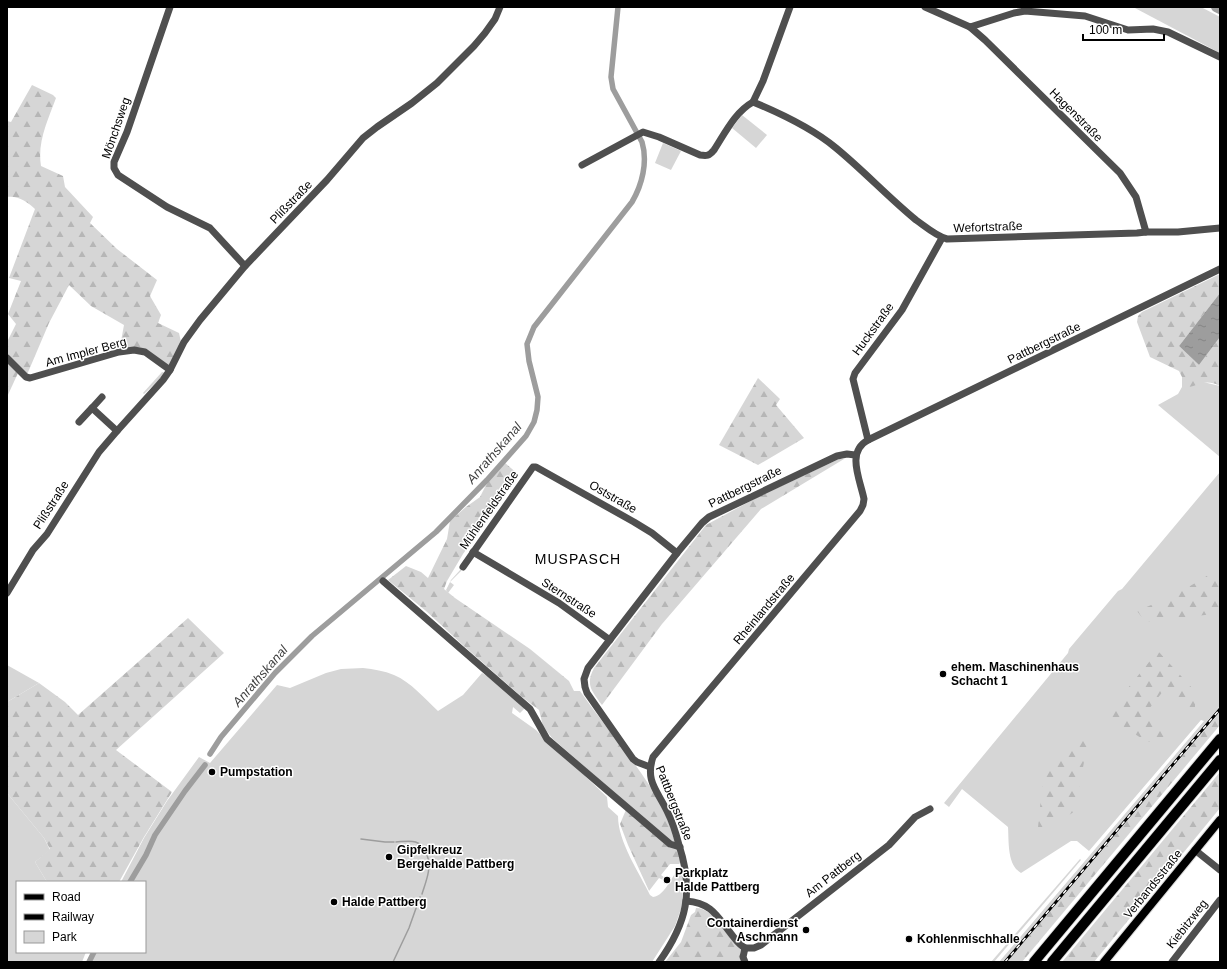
<svg xmlns="http://www.w3.org/2000/svg" width="1227" height="969" viewBox="0 0 1227 969" font-family="Helvetica,sans-serif">
  <style>
    .green { fill: #d6d6d6 }
    .forest { fill: url(#forest-firs) }
    .water { fill: url(#water-ripples) }
    .lines { fill: none; stroke-linecap: round; stroke-linejoin: round }
    .stream { stroke: #9d9d9d; stroke-width: 1.5 }
    .canal { stroke: #9d9d9d; stroke-width: 5.5 }
    .river { stroke: #9d9d9d; stroke-width: 10 }
    .major-casing { stroke: #dbdbdb; stroke-width: 10 }
    .highway-casing { stroke: #dbdbdb; stroke-width: 12 }
    .minor { stroke: #4f4f4f; stroke-width: 7 }
    .major { stroke: #000; stroke-width: 8 }
    .highway { stroke: #000; stroke-width: 10 }
    .rail-casing { stroke: #000; stroke-width: 3 }
    .rail { stroke: #fff; stroke-width: 1.5; stroke-dasharray: 4.5; stroke-linecap: butt }
    .poi-dot { fill: #000; stroke: #fff; stroke-width: 1.5 }
    .labels { text-anchor: middle; dominant-baseline: central; stroke-width: 3; stroke-linejoin: round; paint-order: stroke }
    .street-label { font-size: 12px; fill: #000; stroke: #fff }
    .poi-label { font-size: 12px; font-weight: bold; fill: #000; stroke: #fff; text-anchor: start }
    .water-label { font-size: 13px; font-style: italic; fill: #3e3e3e; stroke: #fff }
    .quarter-label { font-size: 14px; letter-spacing: 1px; fill: #000; stroke: #fff }
  </style>
  <defs>
    <pattern id="forest-firs" width="22" height="20" patternUnits="userSpaceOnUse"><rect width="22" height="20" fill="#d6d6d6"/><path d="M5 1l3.5 6h-7zM16 11l3.5 6h-7z" fill="#b6b6b6"/></pattern>
    <pattern id="water-ripples" width="26" height="14" patternUnits="userSpaceOnUse"><rect width="26" height="14" fill="#9d9d9d"/><path d="M2 4q2-2 4 0t4 0M15 11q2-2 4 0t4 0" fill="none" stroke="#858585"/></pattern>
  </defs>
  <rect width="100%" height="100%" fill="#fff"/>
  <g class="green">
    <polygon points="1133,7 1201,7 1220,17 1220,53"/>
    <polygon points="742,115 767,135 756,148 732,128"/>
    <polygon points="663,143 681,151 671,170 655,163"/>
    <polygon points="162,372 166,373 144,394 143,393"/>
    <polygon points="1203,382 1220,386 1220,457 1158,405 1178,394 1182,387 1187,387"/>
    <path d="M1220,472V706L1003,962H999L1204,721L1201,720L1089,851L1077,841H1071L1021,873C1007,865 1009,842 1008,827L962,789L949,807L944,803L1068,653L1069,649L1118,591L1122,589Z"/>
    <polygon points="461,569 462,570 450,582 454,585 448,593 446,590 451,580"/>
    <polygon points="7,665 39,683 7,702"/>
    <path d="M363,668C374,669 384,671 394,675C411,682 425,699 438,711L463,695L482,673L487,676L525,708L520,713L513,707L512,713L536,730L552,747L565,757L607,797L608,807L618,816C618,842 639,872 650,895L653,897C667,895 670,875 681,868L683,870L682,906L675,926L652,962H87L91,952H145V882H121L144,838L167,801L199,757L210,763L277,685L290,688L326,673L341,669Z"/>
    <polygon points="7,793 44,838 50,850 35,862 47,882 17,882 17,952 86,952 82,962 7,962"/>
    <polygon points="1080,859 1081,860 994,962 991,962"/>
  </g>
  <g class="forest">
    <path d="M32,85L53,95L56,98C48,120 37,142 41,166L63,176L65,187L93,217L90,223L117,249L157,280L150,296L161,315L158,323L179,333L181,342L170,370L145,352H119L124,325L91,306L69,285L49,323L26,377L7,358V342L16,324L8,314L21,281L9,278L35,209C28,202 17,195 7,197V121L11,122Z"/>
    <path d="M1220,274V293L1179,346L1199,365L1220,337V386C1202,377 1197,389 1182,387V377L1179,371L1150,357L1137,322L1138,316L1142,312Z"/>
    <polygon points="7,362 18,373 7,397"/>
    <polygon points="758,378 780,399 776,405 804,438 758,465 719,445"/>
    <path d="M839,459H844L761,509L662,624L602,705C592,691 585,685 594,668L706,525L758,497Z"/>
    <path d="M504,462L519,475L463,554L447,581L444,589L455,598L530,649L569,681L574,691H580C607,730 642,768 663,809C671,826 676,844 681,862L679,864H670L661,875L665,878L663,880L659,878L649,891L650,893L628,845L620,824L628,805L552,738L543,726L539,710L522,697L465,647L426,611L388,580L406,566L421,572L428,578L447,539L450,521L466,507L480,497L488,481Z"/>
    <path d="M1220,567V613L1151,622L1144,620L1137,611C1166,599 1194,586 1220,567Z"/>
    <polygon points="188,618 224,653 116,750 172,792 144,837 119,882 47,882 35,862 50,849 44,838 7,793 7,702 39,683 65,702 78,715"/>
    <polygon points="1158,651 1193,689 1195,697 1195,712 1164,690 1145,714 1170,741 1149,742 1144,740 1106,715"/>
    <polygon points="1220,712 1220,725 1022,962 1007,962"/>
    <polygon points="1091,724 1075,811 1037,837 1043,778"/>
    <polygon points="1220,772 1220,808 1094,962 1062,962"/>
    <path d="M696,908C715,908 728,939 741,950L740,954L743,962H665L681,942L691,915L695,912Z"/>
  </g>
  <polygon class="water" points="1220,293 1220,337 1199,365 1179,346"/>
  <g class="lines">
    <g class="stream">
      <polyline points="361,839 385,842 394,842"/>
      <path d="M396,842C410,841 419,838 427,853"/>
      <path d="M422,894C426,881 432,868 427,855"/>
      <polyline points="393,962 409,928 420,897"/>
    </g>
    <g class="canal">
      <path d="M210,754L221,737L275,673L312,636L436,532L487,480L526,436L534,422L537,410L538,397L529,361L527,344L534,327L632,202C642,185 648,162 642,142L613,89L611,77L618,7"/>
      <polyline points="130,882 146,855 155,835 185,791 205,765"/>
      <polyline points="89,962 94,952"/>
    </g>
    <polyline class="river" points="1216,7 1220,9"/>
    <g class="major-casing">
      <polyline id="major" points="1104,962 1220,820"/>
    </g>
    <g class="highway-casing">
      <g id="highway">
        <polyline points="1034,962 1220,739"/>
        <polyline points="1052,962 1220,760"/>
      </g>
    </g>
    <g class="minor">
      <polyline points="170,7 127,132 114,162 114,168 118,175 167,207 210,228 245,266"/>
      <path d="M790,7L763,81L753,102C782,114 812,128 836,148C864,171 888,197 916,220C926,227 936,236 947,239L1137,233L1146,232H1178L1220,228"/>
      <polyline points="925,7 970,27 1014,13 1025,11 1085,16 1128,30 1153,29 1168,32 1220,57"/>
      <polyline points="970,27 985,40 1120,173 1136,197 1146,232"/>
      <path d="M582,165L643,132L659,137L700,155C707,156 709,156 714,150C725,133 735,112 753,102"/>
      <polyline points="7,358 26,377 30,378 119,352 134,350 145,352 170,370"/>
      <polyline points="92,408 102,397"/>
      <polyline points="79,422 92,408 117,431"/>
      <polyline points="868,440 853,379 855,373 902,310 942,238"/>
      <polyline points="473,552 559,603 610,640"/>
      <polyline points="463,567 533,467 536,467 634,522 652,533 677,553"/>
      <polyline points="383,581 530,709 547,739 670,844 680,847"/>
      <polyline points="7,593 33,550 47,534 99,452 117,431 163,380 170,370 184,342 200,320 245,266 327,180 363,138 377,127 412,103 437,83 474,46 485,33 495,19 500,7"/>
      <polyline points="650,767 637,762 633,759 587,693 585,687 584,679 588,668 677,553 702,523 709,517 837,456 847,454 855,455"/>
      <polyline points="1195,850 1220,870"/>
      <path d="M686,901C712,903 717,916 732,935C736,940 739,945 745,948L743,957L745,962"/>
      <polyline points="745,948 754,948 761,945 889,845 915,817 930,809"/>
      <path d="M659,962C687,923 694,891 679,845C676,833 672,821 667,811C657,790 645,781 653,757L860,511L863,505L864,499C860,479 846,452 868,440L1220,269"/>
      <polyline points="1172,962 1220,900"/>
    </g>
    <use href="#major" class="major"/>
    <use href="#highway" class="highway"/>
    <g class="rail-casing">
      <polyline id="rail" points="1005,962 1220,709"/>
    </g>
    <use href="#rail" class="rail"/>
  </g>
  <g class="poi-dot">
    <circle cx="943" cy="674" r="4"/>
    <circle cx="212" cy="772" r="4"/>
    <circle cx="389" cy="857" r="4"/>
    <circle cx="667" cy="880" r="4"/>
    <circle cx="334" cy="902" r="4"/>
    <circle cx="806" cy="930" r="4"/>
    <circle cx="909" cy="939" r="4"/>
  </g>
  <g class="labels">
    <g class="street-label">
      <text transform="translate(1076 115) rotate(45)">Hagenstraße</text>
      <text transform="translate(116 128) rotate(-71)">Mönchsweg</text>
      <text transform="translate(291 202) rotate(-46)">Plißstraße</text>
      <text transform="translate(988 227) rotate(-2)">Wefortstraße</text>
      <text transform="translate(873 329) rotate(-54)">Huckstraße</text>
      <text transform="translate(1044 343) rotate(-26)">Pattbergstraße</text>
      <text transform="translate(86 352) rotate(-15)">Am Impler Berg</text>
      <text transform="translate(745 487) rotate(-26)">Pattbergstraße</text>
      <text transform="translate(613 497) rotate(30)">Oststraße</text>
      <text transform="translate(51 505) rotate(-57)">Plißstraße</text>
      <text transform="translate(489 510) rotate(-55)">Mühlenfeldstraße</text>
      <text transform="translate(569 598) rotate(33)">Sternstraße</text>
      <text transform="translate(764 609) rotate(-50)">Rheinlandstraße</text>
      <text transform="translate(674 803) rotate(68)">Pattbergstraße</text>
      <text transform="translate(833 874) rotate(-38)">Am Pattberg</text>
      <text transform="translate(1153 884) rotate(-51)">Verbandsstraße</text>
      <text transform="translate(1187 924) rotate(-52)">Kiebitzweg</text>
    </g>
    <g class="poi-label">
      <text x="951" y="667">ehem. Maschinenhaus<tspan x="951" dy="14">Schacht 1</tspan></text>
      <text x="220" y="772">Pumpstation</text>
      <text x="397" y="850">Gipfelkreuz<tspan x="397" dy="14">Bergehalde Pattberg</tspan></text>
      <text x="675" y="873">Parkplatz<tspan x="675" dy="14">Halde Pattberg</tspan></text>
      <text x="342" y="902">Halde Pattberg</text>
      <text x="798" y="923" text-anchor="end">Containerdienst<tspan x="798" dy="14">Aschmann</tspan></text>
      <text x="917" y="939">Kohlenmischhalle</text>
    </g>
    <g class="water-label">
      <text transform="translate(494 453) rotate(-49)">Anrathskanal</text>
      <text transform="translate(260 676) rotate(-49)">Anrathskanal</text>
    </g>
    <g class="quarter-label">
      <text x="578" y="559">MUSPASCH</text>
    </g>
  </g>
  <rect width="1227" height="969" fill="none" stroke="#000000" stroke-width="16"/>
  <rect x="16" y="881" width="130" height="72" fill="#ffffff" stroke="#999999"/>
  <rect x="24" y="894" width="20" height="6" fill="#000000" stroke="#999999"/>
  <text x="52" y="901" font-size="12" fill="#000000">Road</text>
  <rect x="24" y="914" width="20" height="6" fill="#000000" stroke="#999999"/>
  <text x="52" y="921" font-size="12" fill="#000000">Railway</text>
  <rect x="24" y="931" width="20" height="12" fill="#d6d6d6" stroke="#999999"/>
  <text x="52" y="941" font-size="12" fill="#000000">Park</text>
  <path d="M1083 34v6h81v-6" fill="none" stroke="#000000" stroke-width="2"/>
  <text x="1089" y="34" font-size="12" fill="#000000" stroke="#ffffff" stroke-width="3" paint-order="stroke">100 m</text>
</svg>
